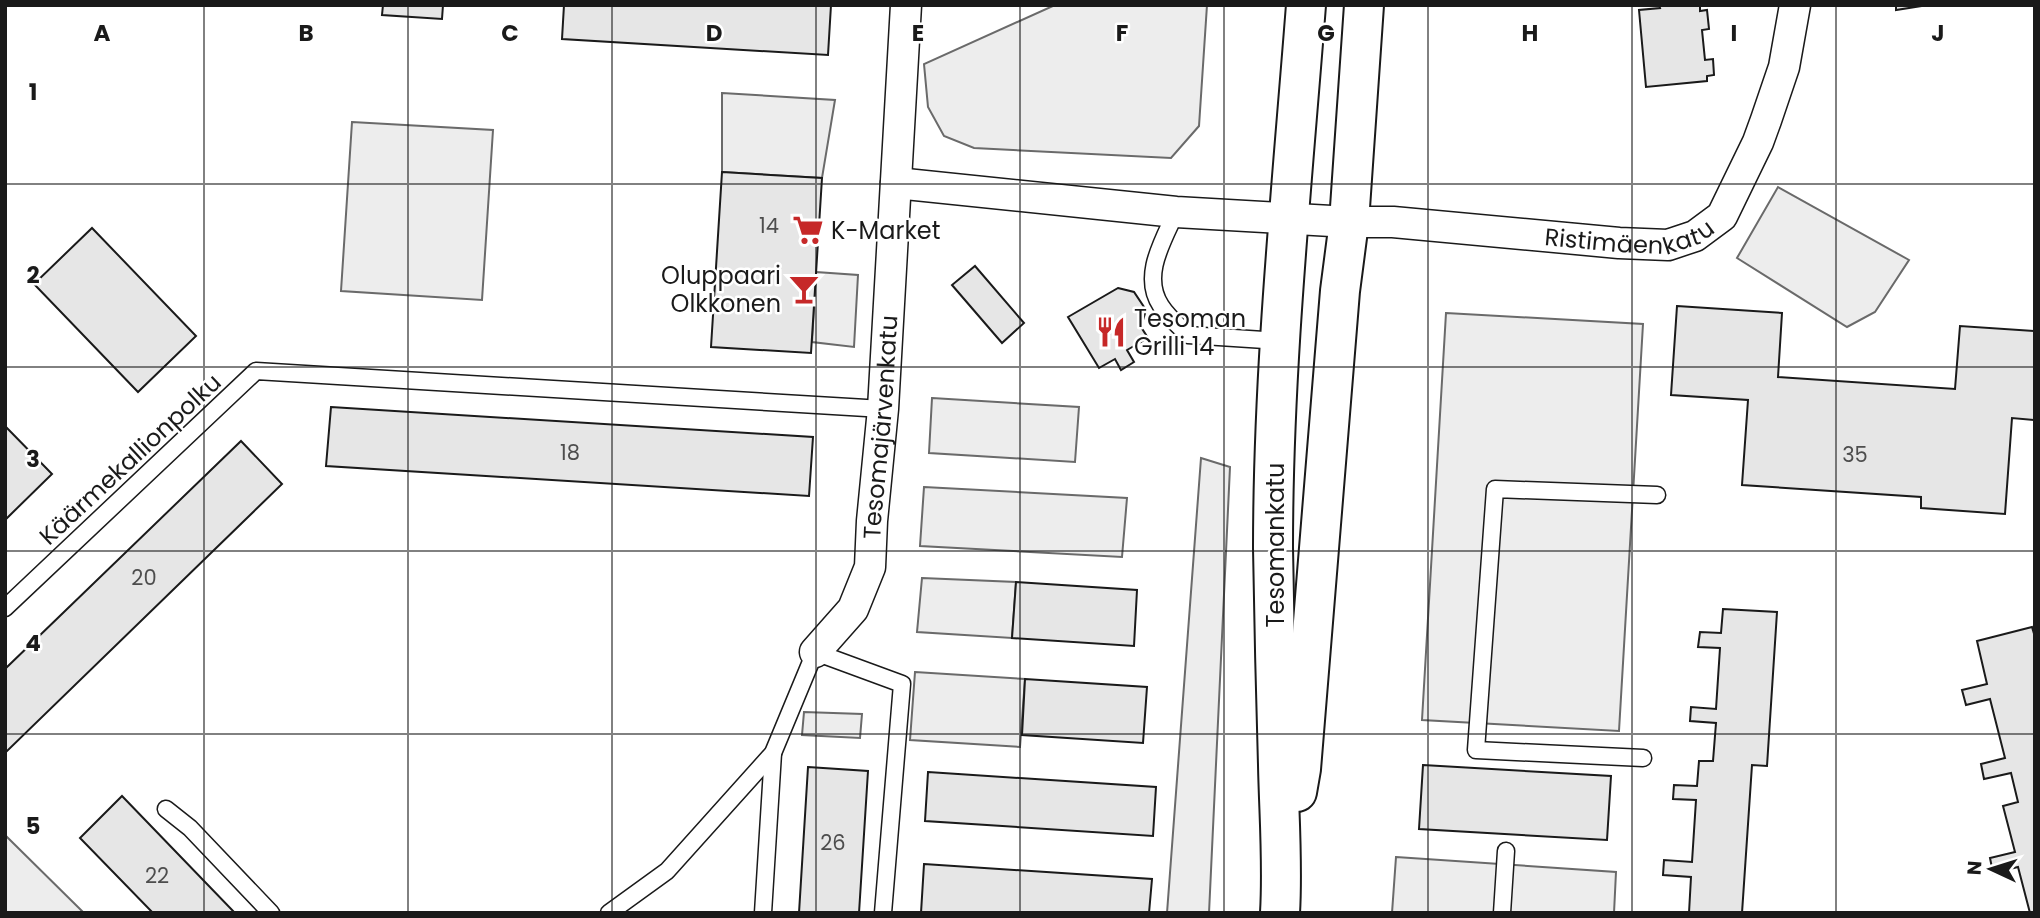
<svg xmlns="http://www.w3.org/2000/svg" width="2040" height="918" viewBox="0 0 2040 918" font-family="Poppins,sans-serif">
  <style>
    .built { fill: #ededed; stroke: #6a6a6a; stroke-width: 2 }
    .building { fill: #e6e6e6; stroke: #1a1a1a; stroke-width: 2 }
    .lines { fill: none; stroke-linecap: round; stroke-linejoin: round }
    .lane-casing { stroke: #1a1a1a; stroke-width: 19 }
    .street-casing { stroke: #1a1a1a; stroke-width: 33 }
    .secondary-casing { stroke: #1a1a1a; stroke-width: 42 }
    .lane { stroke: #fff; stroke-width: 16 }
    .street { stroke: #fff; stroke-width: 30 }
    .secondary { stroke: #fff; stroke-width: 38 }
    .grid { fill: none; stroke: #1a1a1a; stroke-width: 2; stroke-opacity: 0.55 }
    .labels { text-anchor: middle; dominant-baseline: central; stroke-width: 5; stroke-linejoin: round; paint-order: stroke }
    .number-label { font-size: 21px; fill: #4d4d4d }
    .street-label { font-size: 24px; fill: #1a1a1a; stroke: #fff }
    .poi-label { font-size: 24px; fill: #1a1a1a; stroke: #fff; text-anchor: start }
    .grid-label { font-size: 23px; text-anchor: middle; font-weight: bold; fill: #1a1a1a; stroke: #fff; stroke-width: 5; stroke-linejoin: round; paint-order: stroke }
  </style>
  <rect width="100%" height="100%" fill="#fff"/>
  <g class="built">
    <polygon points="1055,5 1207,5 1199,126 1171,158 974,148 944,136 928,107 924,64"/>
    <polygon points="722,93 835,100 822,178 722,172"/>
    <polygon points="352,122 493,130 482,300 341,291"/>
    <polygon points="1778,187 1909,260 1875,312 1847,327 1737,258"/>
    <polygon points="816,272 858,275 854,347 812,342"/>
    <polygon points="1446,313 1643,324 1619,731 1422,720"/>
    <polygon points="932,398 1079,407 1075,462 929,453"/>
    <polygon points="1201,458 1230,467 1209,913 1167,913"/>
    <polygon points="924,487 1127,498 1122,557 920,546"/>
    <polygon points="922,578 1016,582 1012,638 917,632"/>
    <polygon points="915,672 1025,679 1020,747 910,740"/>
    <polygon points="804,712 862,714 860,738 802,735"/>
    <polygon points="5,835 84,913 5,913"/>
    <polygon points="1396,857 1616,872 1614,913 1392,913"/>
  </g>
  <g class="building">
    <polygon points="383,5 443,5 442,19 382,15"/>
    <polygon points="564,5 831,5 828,55 562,39"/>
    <polygon points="1659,5 1700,5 1700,11 1707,10 1709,29 1702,30 1705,60 1713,59 1714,75 1707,76 1707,81 1646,87 1639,10 1660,8"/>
    <polygon points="1896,5 1928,5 1896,10"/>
    <polygon points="722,172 822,178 811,353 711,347"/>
    <polygon points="92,228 196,336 138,392 34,284"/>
    <polygon points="975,266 1024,323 1002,343 952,285"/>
    <polygon points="1118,288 1134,292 1146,310 1141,327 1148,338 1127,350 1134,362 1121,370 1115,359 1099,368 1068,317"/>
    <polygon points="1677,306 1782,313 1778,377 1955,389 1960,326 2035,331 2035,420 2012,418 2005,514 1921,508 1921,497 1742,485 1748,400 1671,395"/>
    <polygon points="331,407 813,437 809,496 326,466"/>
    <polygon points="5,426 52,474 5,520"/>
    <polygon points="241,441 282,484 5,753 5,669"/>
    <polygon points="1016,582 1137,590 1134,646 1012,638"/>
    <polygon points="1723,609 1777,612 1767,766 1752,765 1742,913 1689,913 1691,877 1663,875 1664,860 1692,862 1696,800 1673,799 1674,785 1697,786 1699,761 1713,761 1716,723 1690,721 1691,707 1716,709 1720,648 1698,647 1700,632 1721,633"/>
    <polygon points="2032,627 2035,637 2035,913 2030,913 2018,867 1993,873 1990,858 2015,852 2003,806 2018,802 2011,773 1984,779 1981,764 2005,758 1990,699 1966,705 1962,690 1987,684 1977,641"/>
    <polygon points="1025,679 1147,687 1143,743 1022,735"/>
    <polygon points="1423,765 1611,776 1607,840 1419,829"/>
    <polygon points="808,767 868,771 859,913 799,913"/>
    <polygon points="928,772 1156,787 1153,836 925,821"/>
    <polygon points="122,796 235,913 153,913 80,838"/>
    <polygon points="924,864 1152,879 1149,913 921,913"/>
  </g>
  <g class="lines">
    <g class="lane-casing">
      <g id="lane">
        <path d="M1176,212C1163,241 1141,276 1161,306C1168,317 1179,326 1188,335L1280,341"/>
        <polyline points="5,608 256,371 883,409"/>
        <polyline points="1643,758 1476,750 1495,489 1657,495"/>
        <polyline points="166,809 190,828 271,913"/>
        <polyline points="609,913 667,871 773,753 815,652 902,684 883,913"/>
        <polyline points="763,913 773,753"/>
        <polyline points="1502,913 1506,851"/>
      </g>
    </g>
    <g class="street-casing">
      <g id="street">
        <path id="s1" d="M896,183L1176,212L1349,222H1393L1619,243L1668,245L1695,236L1722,216L1758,142L1766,120L1784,67L1795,5"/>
        <path id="s2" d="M815,652L853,609L870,567L872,521L883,409L906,5"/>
      </g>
    </g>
    <g class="secondary-casing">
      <g id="secondary">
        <polyline points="1297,792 1301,769 1340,291 1349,222 1364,5"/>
        <path d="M1280,913C1283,863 1279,814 1278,765C1276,693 1274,620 1273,548C1273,367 1292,186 1306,5"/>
      </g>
    </g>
    <use href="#lane" class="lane"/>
    <use href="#street" class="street"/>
    <use href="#secondary" class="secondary"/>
  </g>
  <path class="grid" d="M204,5V913M408,5V913M612,5V913M816,5V913M1020,5V913M1224,5V913M1428,5V913M1632,5V913M1836,5V913M5,184H2035M5,367H2035M5,551H2035M5,734H2035"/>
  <defs>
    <g id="supermarket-bare" transform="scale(2.415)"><path d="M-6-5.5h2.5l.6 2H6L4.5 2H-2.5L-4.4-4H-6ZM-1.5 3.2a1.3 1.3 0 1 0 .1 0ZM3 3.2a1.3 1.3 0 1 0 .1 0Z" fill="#c62828" stroke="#fff" stroke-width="2.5" paint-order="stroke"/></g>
    <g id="bar-bare" transform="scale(2.415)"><path d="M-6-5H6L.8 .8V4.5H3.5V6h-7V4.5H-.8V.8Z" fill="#c62828" stroke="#fff" stroke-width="2.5" paint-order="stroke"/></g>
    <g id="restaurant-bare" transform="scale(2.415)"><path d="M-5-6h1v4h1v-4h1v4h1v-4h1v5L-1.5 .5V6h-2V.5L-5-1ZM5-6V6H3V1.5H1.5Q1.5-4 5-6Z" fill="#c62828" stroke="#fff" stroke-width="2.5" paint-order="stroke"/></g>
  </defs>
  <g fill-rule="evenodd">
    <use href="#supermarket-bare" x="808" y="230"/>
    <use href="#bar-bare" x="804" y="289"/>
    <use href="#restaurant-bare" x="1111" y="332"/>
  </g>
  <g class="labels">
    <g class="number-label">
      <text x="769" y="225">14</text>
      <text x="570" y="452">18</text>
      <text x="1855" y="454">35</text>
      <text x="144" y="577">20</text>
      <text x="833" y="842">26</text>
      <text x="157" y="875">22</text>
    </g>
    <g class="street-label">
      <text stroke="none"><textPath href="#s1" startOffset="737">Ristimäenkatu</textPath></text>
      <text stroke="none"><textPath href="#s2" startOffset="243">Tesomajärvenkatu</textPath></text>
      <text transform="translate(130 459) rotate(-43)">Käärmekallionpolku</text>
      <text transform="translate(1275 545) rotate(-90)">Tesomankatu</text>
    </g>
    <g class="poi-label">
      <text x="831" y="230">K-Market</text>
      <text x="781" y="275" text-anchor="end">Oluppaari<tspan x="781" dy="28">Olkkonen</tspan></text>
      <text x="1134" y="318">Tesoman<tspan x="1134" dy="28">Grilli 14</tspan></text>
    </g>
  </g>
  <g class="grid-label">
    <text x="102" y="41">A</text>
    <text x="306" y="41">B</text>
    <text x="510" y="41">C</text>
    <text x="714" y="41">D</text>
    <text x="918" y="41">E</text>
    <text x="1122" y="41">F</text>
    <text x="1326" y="41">G</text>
    <text x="1530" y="41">H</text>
    <text x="1734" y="41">I</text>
    <text x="1938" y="41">J</text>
    <text x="33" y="100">1</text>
    <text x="33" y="283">2</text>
    <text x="33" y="467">3</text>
    <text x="33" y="651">4</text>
    <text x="33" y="834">5</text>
  </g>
  <rect width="2040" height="918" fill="none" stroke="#1a1a1a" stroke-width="14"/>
  <g transform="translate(1991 869) rotate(274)" stroke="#ffffff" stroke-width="5" paint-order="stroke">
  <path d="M0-5L12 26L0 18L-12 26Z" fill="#1a1a1a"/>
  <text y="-10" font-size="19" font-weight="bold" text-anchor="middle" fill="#1a1a1a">N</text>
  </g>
</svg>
